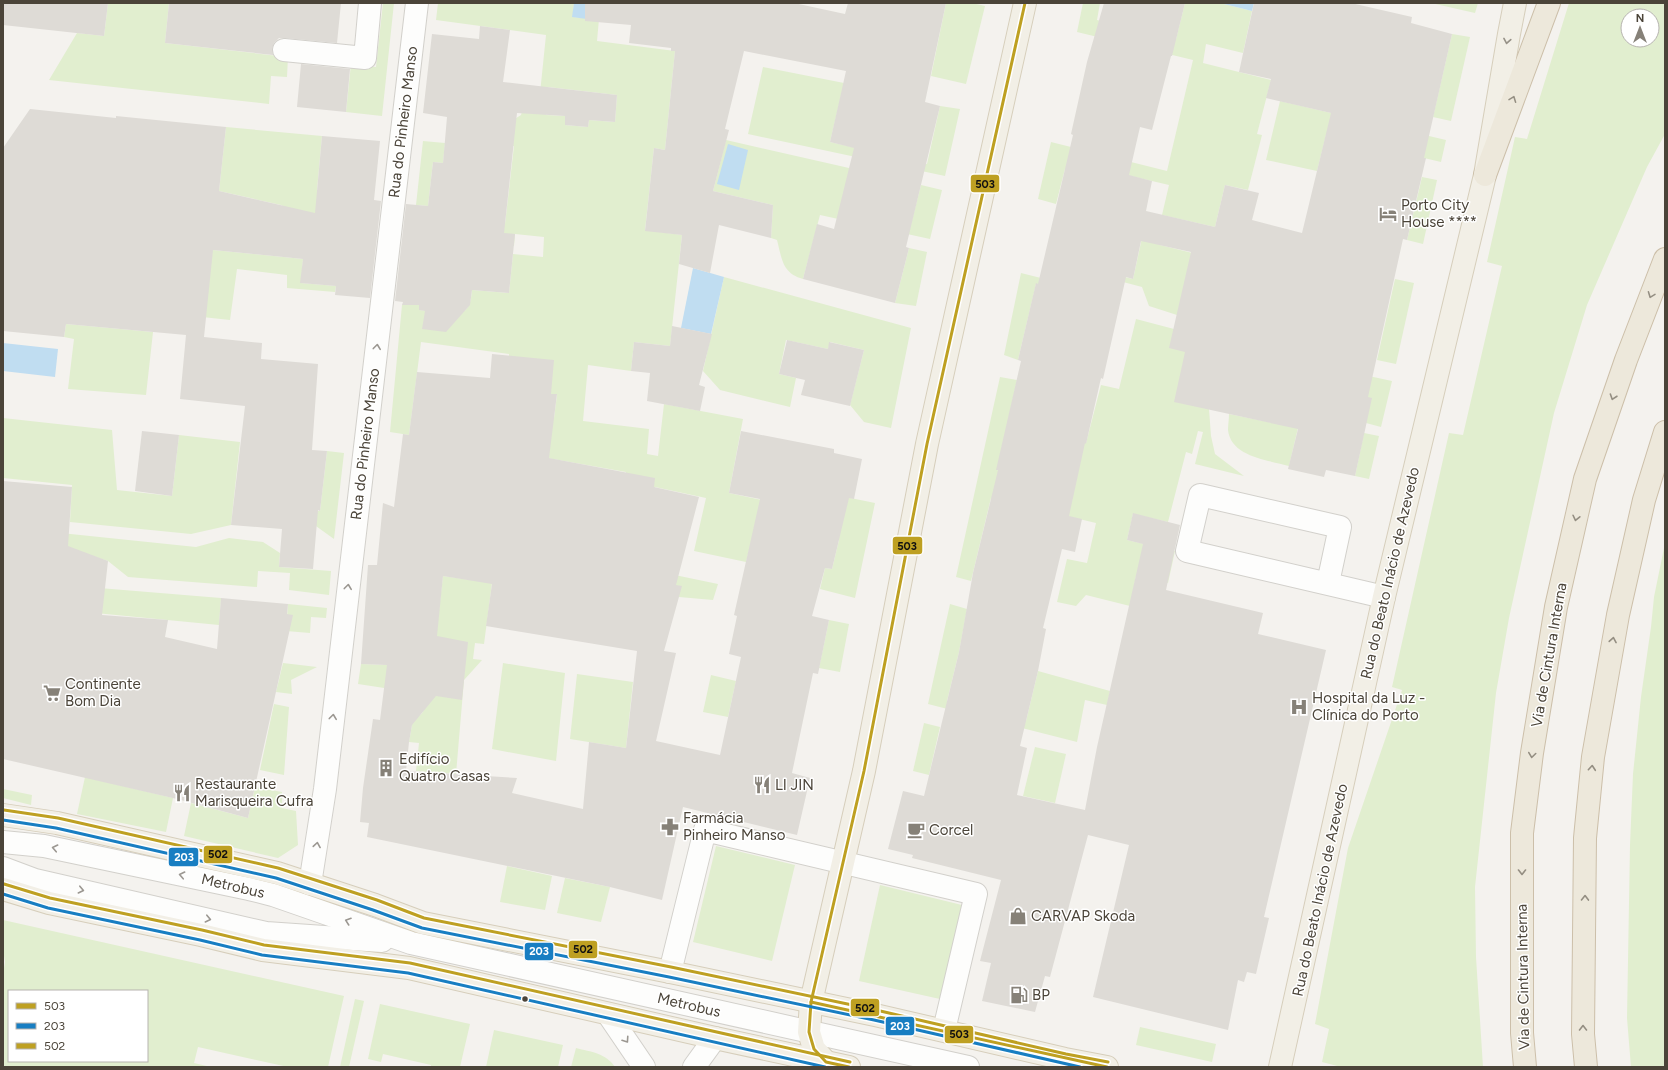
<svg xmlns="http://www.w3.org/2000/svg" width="1668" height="1070" viewBox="0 0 1668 1070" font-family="Figtree,sans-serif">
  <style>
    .green { fill: #e1eecf; fill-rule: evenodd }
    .water { fill: #c0ddf1 }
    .building { fill: #dedbd6; fill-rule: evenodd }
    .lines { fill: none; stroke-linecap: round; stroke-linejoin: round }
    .minor-casing { stroke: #d2d0cb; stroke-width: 24 }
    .major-casing { stroke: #d6cebb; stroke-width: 24 }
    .highway-casing { stroke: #ccbfa9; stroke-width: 24 }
    .minor { stroke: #fdfdfc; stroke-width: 22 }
    .major { stroke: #f2efe6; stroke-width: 22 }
    .highway { stroke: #ede8db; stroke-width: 22 }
    .bus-1-casing { stroke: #fff; stroke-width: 6 }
    .bus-2-casing { stroke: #fff; stroke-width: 6 }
    .bus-3-casing { stroke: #fff; stroke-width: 6 }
    .bus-1 { stroke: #bea022; stroke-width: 3 }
    .bus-2 { stroke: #187ec2; stroke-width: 3 }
    .bus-3 { stroke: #bea022; stroke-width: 3 }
    .oneway { stroke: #969187 }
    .oneway2 { stroke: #948e82 }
    .oneway3 { stroke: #9b9791 }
    .bus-dot { fill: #4b4439; stroke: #fff; stroke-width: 1.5 }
    .labels { text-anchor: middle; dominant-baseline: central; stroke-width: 3; stroke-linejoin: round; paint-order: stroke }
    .street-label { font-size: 15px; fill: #4b4439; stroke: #fff }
    .poi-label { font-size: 15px; fill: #4b4439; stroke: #fff; text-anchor: start }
    .line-badge { stroke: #fff; stroke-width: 1.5 }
    .badge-label { font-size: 11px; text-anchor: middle; font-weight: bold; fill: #fff }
    .pale-badge-label { font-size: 11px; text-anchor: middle; font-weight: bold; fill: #111 }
  </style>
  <rect width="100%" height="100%" fill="#f4f2ee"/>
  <g class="green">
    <polygon points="108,3 169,3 165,43 288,57 287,77 271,76 269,104 49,80 77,33 104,36"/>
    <polygon points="383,3 394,3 382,116 346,112 351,64 376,67"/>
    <path d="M438,3H574L573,17L599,19L597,41L675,51L665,150L654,148L645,230L682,235L670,346L634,342L631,371L588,365L583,421L649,429L647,454L658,456L664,404L743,419L729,493L762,500L761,505L814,515L816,504L833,507L836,495L875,503L855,598L820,589L825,568L832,569L839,540L756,522L746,562L694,551L706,498L655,487L646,569L718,584L713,600L679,597L644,589L641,608L609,602L615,559L610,558L616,516H621L626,472L463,443L466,408L504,412L508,382L509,354L421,342L409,435L390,432L402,305H419V310L458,314C470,311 471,300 472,290L509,293L513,254L543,257L544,237L515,234L514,246L479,242L480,230L500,232L505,224L514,146L497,144L499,129L521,115L525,101L539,103L546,35L436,20ZM548,87L617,95L615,122L589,120L588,127L565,125V116L546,115ZM534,391L557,395L554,418L531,416Z"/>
    <polygon points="946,3 972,3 985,6 966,84 931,76"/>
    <polygon points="1083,3 1100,3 1097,20 1176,39 1185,3 1220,3 1252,11 1243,53 1206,44 1203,63 1271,80 1257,134 1262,135 1248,190 1225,185 1215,227 1162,215 1169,185 1088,166 1086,174 1065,169 1056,204 1038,199 1051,142 1167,171 1193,60 1077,32"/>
    <polygon points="1431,3 1478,3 1475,13"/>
    <path d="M1569,3H1665V134L1647,167L1587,305L1554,413L1509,618L1496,693L1475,887L1476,957L1483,1067H1341L1322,1062L1329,1029L1315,1024L1348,848L1402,690L1392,687L1449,433L1463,435L1502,266L1487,262L1515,137L1527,139ZM1628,16H1652V40H1628Z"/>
    <polygon points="1452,34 1470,37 1451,121 1433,117"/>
    <polygon points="763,67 844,83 830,142 927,164 940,106 960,109 945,176 748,134"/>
    <polygon points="1280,101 1446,140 1441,162 1326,135 1317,171 1266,160"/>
    <polygon points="226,127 322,136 317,190 347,193 371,221 300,215 281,205 219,191"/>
    <path d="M726,140L849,168L910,228L921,185L942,190L930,239L820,215L803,279C782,273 782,259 777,240L771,238L773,205L713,191Z"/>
    <polygon points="423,141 445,143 443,163 433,162 428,206 416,205"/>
    <polygon points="1422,177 1437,180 1423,244 1407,240"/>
    <polygon points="1145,224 1160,245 1217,259 1177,315 1149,306 1142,287 1074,269 1075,265 1133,279"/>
    <polygon points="909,248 927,252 916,306 895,303"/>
    <polygon points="213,250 303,259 301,283 336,286 335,292 287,288 287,275 237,269 230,320 165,313"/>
    <polygon points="1021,273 1041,278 1040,284 1036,284 1018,360 1004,355"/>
    <polygon points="724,277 911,328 891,428 864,422 850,405 864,350 830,342 828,349 786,340 779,374 796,378 790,407 720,390 703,371"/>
    <polygon points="1395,279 1414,283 1396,364 1377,360"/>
    <polygon points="1136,319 1174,329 1220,360 1209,409 1211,436 1215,454 1244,476 1195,464 1203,432 1198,431 1192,454 1186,452 1168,522 1133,514 1127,540 1175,551 1168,583 1136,576 1130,606 1086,595 1076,606 1057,602 1067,559 1087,563 1096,523 991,498 971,581 956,577 1000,377 1017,380 997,470 1074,489 1061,438 1086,443 1101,385 1119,389"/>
    <polygon points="66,324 153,332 146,395 68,389 74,339 64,337"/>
    <polygon points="1257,352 1392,381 1381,427 1366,423 1363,396"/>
    <path d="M1229,414L1298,428L1289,466C1268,460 1231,457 1228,430C1228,425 1229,419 1229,414Z"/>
    <polygon points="3,418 112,430 117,490 172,496 179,435 240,442 231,525 191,534 70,522 72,485 3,478"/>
    <polygon points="1364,433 1379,436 1369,479 1355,476"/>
    <polygon points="327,451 344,453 334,539 302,516 271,505 320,511"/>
    <polygon points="3,527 196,547 229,538 263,542 280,553 279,567 331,571 329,595 289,590 290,573 258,571 257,587 128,577 108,561"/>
    <polygon points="1665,543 1665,1067 1631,1067 1627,1018 1630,845 1633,774 1641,697 1651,627 1654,597"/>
    <path d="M443,576L492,583L484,644L475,643L473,659L482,660L464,680L456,774L416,771L419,743L409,742L413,719C421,715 424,713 425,705L417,693L358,684L361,664L417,666L439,610Z"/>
    <polygon points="87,587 221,598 219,625 85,612"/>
    <polygon points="288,604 327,608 326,618 311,617 310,633 286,631"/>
    <polygon points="950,604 967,609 959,652 947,701 1026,721 1038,671 1110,691 1107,705 1085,700 1077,742 928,704"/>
    <polygon points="829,620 849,624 840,672 819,668"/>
    <polygon points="283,663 317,667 291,680 292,694 276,692"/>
    <polygon points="503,663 565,673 556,761 492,749"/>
    <polygon points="577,674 633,682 626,748 570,739"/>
    <polygon points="711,675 736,681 728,717 703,712"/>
    <polygon points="274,704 289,707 284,775 260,770"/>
    <polygon points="924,723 940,727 929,775 913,771"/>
    <polygon points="1035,747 1066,754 1055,803 1023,796"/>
    <polygon points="85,777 173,798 166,832 77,814"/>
    <polygon points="255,787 282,792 282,808 296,811 298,845 278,858 184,836 191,803 248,818"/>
    <polygon points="3,789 32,795 31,805 3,798"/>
    <polygon points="716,846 795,865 772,961 693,942"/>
    <polygon points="507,866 552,876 545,910 500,902"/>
    <polygon points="565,878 610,887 601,922 557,913"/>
    <polygon points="880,885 962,905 940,999 859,981"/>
    <path d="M3,920L344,996L328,1067H288L198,1047L194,1063L211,1067H3V974L5,962L3,950ZM9,991H147V1061H9Z"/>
    <polygon points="355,999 364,1001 349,1067 340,1067"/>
    <polygon points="380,1004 470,1024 460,1067 431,1067 431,1065 383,1054 381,1062 368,1059"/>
    <polygon points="1140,1027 1216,1044 1212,1062 1136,1045"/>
    <polygon points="494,1030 563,1045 558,1067 486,1067"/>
    <path d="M576,1048C591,1052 606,1053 615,1067H571Z"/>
  </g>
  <g class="water">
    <polygon points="574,3 596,3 594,20 572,17"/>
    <polygon points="1220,3 1254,3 1252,11"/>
    <polygon points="728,144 748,150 739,190 717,184"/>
    <polygon points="693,268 724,277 711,334 681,328"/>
    <polygon points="3,343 58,349 55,377 3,371"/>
  </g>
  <g class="building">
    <polygon points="3,3 108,3 104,36 3,25"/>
    <polygon points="169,3 341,3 337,43 285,38 279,38 274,43 272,49 273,55 165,43"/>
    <polygon points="585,3 794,3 845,14 848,3 946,3 925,102 940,106 906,247 909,248 895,303 803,279 817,224 834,229 854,148 830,142 846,71 744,51 725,129 729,130 713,191 773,205 771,238 719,225 710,273 679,264 682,235 645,231 654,148 665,150 675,51 671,51 671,48 629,43 631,25 585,21"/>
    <polygon points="1104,3 1185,3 1172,56 1171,56 1152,130 1140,127 1129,175 1152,181 1146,211 1215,227 1225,185 1259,193 1252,220 1302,233 1331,113 1266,98 1271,79 1239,72 1254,3 1351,3 1412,17 1411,23 1452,34 1424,158 1426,158 1407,240 1403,239 1368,397 1372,398 1355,476 1326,470 1324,477 1288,469 1298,429 1174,402 1185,352 1169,348 1191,252 1141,241 1133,279 1126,277 1103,379 1101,378 1086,444 1085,443 1069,516 1082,519 1075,552 1062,549 1043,628 1046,629 1038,671 1020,746 1027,748 1017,795 1085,810 1097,747 1143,544 1127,540 1133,513 1180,525 1166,590 1263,613 1258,634 1326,650 1264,917 1269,918 1256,974 1247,972 1244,982 1238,980 1228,1030 1093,997 1129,845 1088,835 1050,977 1045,976 1035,1012 982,1001 991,963 980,961 1001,880 912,858 913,855 888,849 903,791 924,796 959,652 973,573 998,470 996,470 1021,361 1018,360 1036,283 1038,284 1073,135 1071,134 1087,62"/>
    <polygon points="480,26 510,30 503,82 617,95 615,122 589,120 588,127 565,125 565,116 517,113 504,233 515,234 509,293 472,290 470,305 446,332 422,329 425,311 419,310 419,305 402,305 403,302 395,301 406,204 428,206 433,162 443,163 447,117 423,113 432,34 479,39"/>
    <polygon points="301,64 350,69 346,112 297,107"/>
    <polygon points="30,109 116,118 116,116 226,127 219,191 315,213 322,136 380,141 374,200 381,201 370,298 335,295 336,286 300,283 303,259 213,250 204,337 262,343 261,359 318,364 312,450 327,451 320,511 318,510 313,569 279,567 282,529 231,525 245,406 180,399 186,335 66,324 64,337 3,331 3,148"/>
    <polygon points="672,326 712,334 699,385 705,387 700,411 647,401 650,373 631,371 634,342 670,346"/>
    <polygon points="787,340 828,349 829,342 864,350 850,406 801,395 805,380 779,374"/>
    <path d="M492,354L554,360L551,394H557L549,458L655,478L654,487L699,497L676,585L682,586L664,651L676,653L656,741L720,755L741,657L729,654L737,616L734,615L760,499L729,493L741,431L834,449V453L862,459L854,499L849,498L832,569L825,568L812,616L829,620L818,674L813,673L792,773L810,778L797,835L683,807L662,900L610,887L367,837L369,823L360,822L363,788L373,719L380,720L387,665L361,664L368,565H377L383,503L394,507L403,434L409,435L417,372L490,378ZM443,576L492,584L486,626L637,651L626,748L589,742L583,809L512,793L517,778L406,771L409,742L412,725L436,696L462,700L468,642L437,636Z"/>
    <polygon points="142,431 179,435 172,496 135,491"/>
    <polygon points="3,481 72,487 68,546 108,561 102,615 168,620 165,637 217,649 221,598 288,604 287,614 293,615 248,818 177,799 3,759"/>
  </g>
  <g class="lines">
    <g class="minor-casing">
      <g id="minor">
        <polyline points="284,50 365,58 370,3"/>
        <polyline points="1328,583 1340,527 1200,495 1187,551 1384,597"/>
        <polyline points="3,842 44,846 249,889 273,895 411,943 968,1067"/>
        <polyline points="3,868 35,880 266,933 382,941"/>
        <polyline points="310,884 325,789 417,3"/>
        <polyline points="670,972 705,830 976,894 944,1030"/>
        <polyline points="608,1014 644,1067"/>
        <polyline points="694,1067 715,1038"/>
      </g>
    </g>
    <g class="major-casing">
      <g id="major">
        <polyline points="3,815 57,823 277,873 375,905 423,923 670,972 875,1015 1065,1059 1107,1067"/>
        <polyline points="3,889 49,903 201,935 263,950 409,968 715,1038 849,1067"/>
        <polyline points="826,1062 814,1049 809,1032 811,1002 864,771 927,444 1025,3"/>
        <polyline points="1280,1067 1384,597 1485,175 1509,34 1515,3"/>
      </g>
    </g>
    <g class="highway-casing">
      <g id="highway">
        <polyline points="1485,175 1549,3"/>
        <polyline points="1525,1067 1522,1033 1522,833 1532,753 1556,607 1585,479 1626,360 1665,259"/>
        <polyline points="1586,1067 1583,1034 1585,838 1593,757 1618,615 1644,500 1665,432"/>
      </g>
    </g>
    <use href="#minor" class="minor"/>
    <use href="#major" class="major"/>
    <use href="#highway" class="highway"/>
    <g class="bus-1-casing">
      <g id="bus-1">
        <polyline points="811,1002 1107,1067"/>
        <polyline points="849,1067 826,1062 814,1049 809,1032 811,1002 864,771 927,444 1025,3"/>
      </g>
    </g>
    <g class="bus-2-casing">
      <g id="bus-2">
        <polyline points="3,820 56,828 276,878 373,910 422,928 669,977 874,1020 1080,1067"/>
        <polyline points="3,894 48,908 200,940 262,955 408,973 825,1067"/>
      </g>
    </g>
    <g class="bus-3-casing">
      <g id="bus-3">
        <polyline points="4,810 58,818 278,868 377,900 424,918 671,967 876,1010 1066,1054 1108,1062"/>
        <polyline points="4,884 50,898 202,930 264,945 410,963 850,1062"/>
      </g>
    </g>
    <use href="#bus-1" class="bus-1"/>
    <use href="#bus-2" class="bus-2"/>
    <use href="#bus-3" class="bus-3"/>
  </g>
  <defs><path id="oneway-chevron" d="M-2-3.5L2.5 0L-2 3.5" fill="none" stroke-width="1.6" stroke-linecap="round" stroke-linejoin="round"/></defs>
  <use class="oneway" href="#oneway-chevron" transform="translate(1507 41) rotate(100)"/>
  <g class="oneway2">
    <use href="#oneway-chevron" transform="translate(1513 99) rotate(-69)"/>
    <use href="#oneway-chevron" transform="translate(1651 295) rotate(111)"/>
    <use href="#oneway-chevron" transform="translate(1613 397) rotate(109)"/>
    <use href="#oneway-chevron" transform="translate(1576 518) rotate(103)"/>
    <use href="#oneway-chevron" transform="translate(1613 640) rotate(-80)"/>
    <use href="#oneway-chevron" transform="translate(1532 755) rotate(98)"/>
    <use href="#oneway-chevron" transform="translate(1592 768) rotate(-85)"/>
    <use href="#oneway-chevron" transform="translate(1522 872) rotate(90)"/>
    <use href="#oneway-chevron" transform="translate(1585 898) rotate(-89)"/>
    <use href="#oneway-chevron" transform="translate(1583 1028) rotate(-90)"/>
  </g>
  <g class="oneway3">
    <use href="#oneway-chevron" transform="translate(377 347) rotate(-83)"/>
    <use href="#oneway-chevron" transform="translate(348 587) rotate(-83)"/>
    <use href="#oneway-chevron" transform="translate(333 717) rotate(-83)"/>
    <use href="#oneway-chevron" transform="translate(317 845) rotate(-81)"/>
    <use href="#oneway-chevron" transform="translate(55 848) rotate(-168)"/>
    <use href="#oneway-chevron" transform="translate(182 875) rotate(-168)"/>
    <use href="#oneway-chevron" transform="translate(81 890) rotate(13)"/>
    <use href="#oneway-chevron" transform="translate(208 919) rotate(13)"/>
    <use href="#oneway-chevron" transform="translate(348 921) rotate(-161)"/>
    <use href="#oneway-chevron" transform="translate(626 1040) rotate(56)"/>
  </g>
  <defs>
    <g id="hotel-bare" transform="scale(1.38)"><path d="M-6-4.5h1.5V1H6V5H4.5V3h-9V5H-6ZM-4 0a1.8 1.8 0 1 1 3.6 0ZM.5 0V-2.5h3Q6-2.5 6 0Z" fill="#868178" stroke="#fff" stroke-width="2.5" paint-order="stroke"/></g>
    <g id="supermarket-bare" transform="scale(1.38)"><path d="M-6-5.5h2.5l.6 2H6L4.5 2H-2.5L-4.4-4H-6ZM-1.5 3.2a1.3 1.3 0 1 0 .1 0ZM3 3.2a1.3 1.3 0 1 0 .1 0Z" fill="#868178" stroke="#fff" stroke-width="2.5" paint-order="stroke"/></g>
    <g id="hospital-bare" transform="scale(1.38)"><path d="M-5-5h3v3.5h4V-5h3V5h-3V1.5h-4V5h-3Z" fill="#868178" stroke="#fff" stroke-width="2.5" paint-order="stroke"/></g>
    <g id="building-bare" transform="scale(1.38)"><path d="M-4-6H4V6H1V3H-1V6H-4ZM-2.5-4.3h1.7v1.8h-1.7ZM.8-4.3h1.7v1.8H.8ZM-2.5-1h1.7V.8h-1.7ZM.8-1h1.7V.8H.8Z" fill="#868178" stroke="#fff" stroke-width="2.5" paint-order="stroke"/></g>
    <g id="restaurant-bare" transform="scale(1.38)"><path d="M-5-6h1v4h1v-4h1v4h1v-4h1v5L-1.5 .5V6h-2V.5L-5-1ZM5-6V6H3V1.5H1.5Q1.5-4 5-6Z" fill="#868178" stroke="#fff" stroke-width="2.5" paint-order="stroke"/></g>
    <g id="pharmacy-bare" transform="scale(1.38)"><path d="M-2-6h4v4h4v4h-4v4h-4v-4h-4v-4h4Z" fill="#868178" stroke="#fff" stroke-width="2.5" paint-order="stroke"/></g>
    <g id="cafe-bare" transform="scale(1.38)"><path d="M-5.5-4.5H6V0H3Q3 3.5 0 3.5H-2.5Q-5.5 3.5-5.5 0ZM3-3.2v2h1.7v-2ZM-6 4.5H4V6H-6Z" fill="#868178" stroke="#fff" stroke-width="2.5" paint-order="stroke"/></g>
    <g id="shop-bare" transform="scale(1.38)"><path d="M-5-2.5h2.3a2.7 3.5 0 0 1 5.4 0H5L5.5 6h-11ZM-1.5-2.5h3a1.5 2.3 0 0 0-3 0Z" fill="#868178" stroke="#fff" stroke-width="2.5" paint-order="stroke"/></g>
    <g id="fuel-bare" transform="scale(1.38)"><path d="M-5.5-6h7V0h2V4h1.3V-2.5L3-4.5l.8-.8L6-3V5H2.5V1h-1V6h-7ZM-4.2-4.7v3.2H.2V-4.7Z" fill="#868178" stroke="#fff" stroke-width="2.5" paint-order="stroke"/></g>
  </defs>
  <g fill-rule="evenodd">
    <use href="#hotel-bare" x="1388" y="214"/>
    <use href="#supermarket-bare" x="52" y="693"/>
    <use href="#hospital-bare" x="1299" y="707"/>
    <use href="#building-bare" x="386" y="768"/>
    <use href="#restaurant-bare" x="762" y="785"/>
    <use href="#restaurant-bare" x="182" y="793"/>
    <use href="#pharmacy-bare" x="670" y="827"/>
    <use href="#cafe-bare" x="916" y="830"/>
    <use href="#shop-bare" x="1018" y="916"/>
    <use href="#fuel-bare" x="1019" y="995"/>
  </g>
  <circle class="bus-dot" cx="525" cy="999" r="3.5"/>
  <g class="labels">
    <g class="street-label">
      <text transform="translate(403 122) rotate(-83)">Rua do Pinheiro Manso</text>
      <text transform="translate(365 444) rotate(-83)">Rua do Pinheiro Manso</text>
      <text transform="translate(1390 573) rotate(-77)">Rua do Beato Inácio de Azevedo</text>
      <text transform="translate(1549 655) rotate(-80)">Via de Cintura Interna</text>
      <text transform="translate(233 886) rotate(13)">Metrobus</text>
      <text transform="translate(1320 890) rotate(-78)">Rua do Beato Inácio de Azevedo</text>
      <text transform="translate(1523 977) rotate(-91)">Via de Cintura Interna</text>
      <text transform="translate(689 1005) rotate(13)">Metrobus</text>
    </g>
    <g class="poi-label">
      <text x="1401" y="205">Porto City<tspan x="1401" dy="17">House ****</tspan></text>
      <text x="65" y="684">Continente<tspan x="65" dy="17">Bom Dia</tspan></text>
      <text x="1312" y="698">Hospital da Luz -<tspan x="1312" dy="17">Clínica do Porto</tspan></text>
      <text x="399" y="759">Edifício<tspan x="399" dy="17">Quatro Casas</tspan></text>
      <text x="195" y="784">Restaurante<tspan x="195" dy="17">Marisqueira Cufra</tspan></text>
      <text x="775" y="785">LI JIN</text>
      <text x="683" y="818">Farmácia<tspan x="683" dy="17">Pinheiro Manso</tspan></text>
      <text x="929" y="830">Corcel</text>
      <text x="1031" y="916">CARVAP Skoda</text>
      <text x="1032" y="995">BP</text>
    </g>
  </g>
  <g class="line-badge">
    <rect x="970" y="174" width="30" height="19" rx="4" fill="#bea022"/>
    <rect x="892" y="536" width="31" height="19" rx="4" fill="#bea022"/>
    <rect x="203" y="845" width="30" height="19" rx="4" fill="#bea022"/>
    <rect x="168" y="847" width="31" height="20" rx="4" fill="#187ec2"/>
    <rect x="568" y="940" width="30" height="19" rx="4" fill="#bea022"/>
    <rect x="524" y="942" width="30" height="19" rx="4" fill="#187ec2"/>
    <rect x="850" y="998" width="30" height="19" rx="4" fill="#bea022"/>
    <rect x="885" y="1016" width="30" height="20" rx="4" fill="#187ec2"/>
    <rect x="944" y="1025" width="30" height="19" rx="4" fill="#bea022"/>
  </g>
  <g class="badge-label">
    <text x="184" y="861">203</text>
    <text x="539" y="955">203</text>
    <text x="900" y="1030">203</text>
  </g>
  <g class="pale-badge-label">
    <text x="985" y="188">503</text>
    <text x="907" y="550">503</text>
    <text x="218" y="858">502</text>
    <text x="583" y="953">502</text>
    <text x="865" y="1012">502</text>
    <text x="959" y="1038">503</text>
  </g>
  <rect width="1668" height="1070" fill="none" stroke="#4b4439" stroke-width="8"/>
  <rect x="8" y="990" width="140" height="72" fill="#ffffff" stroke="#b7b4b0"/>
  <rect x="16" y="1003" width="20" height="6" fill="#bea022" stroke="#b7b4b0"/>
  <text x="44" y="1010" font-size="12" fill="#4b4439">503</text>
  <rect x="16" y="1023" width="20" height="6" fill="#187ec2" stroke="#b7b4b0"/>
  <text x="44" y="1030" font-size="12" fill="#4b4439">203</text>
  <rect x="16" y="1043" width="20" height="6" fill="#bea022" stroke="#b7b4b0"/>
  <text x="44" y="1050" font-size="12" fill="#4b4439">502</text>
  <g transform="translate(1640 28)"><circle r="19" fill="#ffffff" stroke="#b7b4b0"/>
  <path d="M0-3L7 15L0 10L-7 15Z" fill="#868178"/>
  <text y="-6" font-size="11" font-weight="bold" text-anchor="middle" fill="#4b4439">N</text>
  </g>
</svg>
